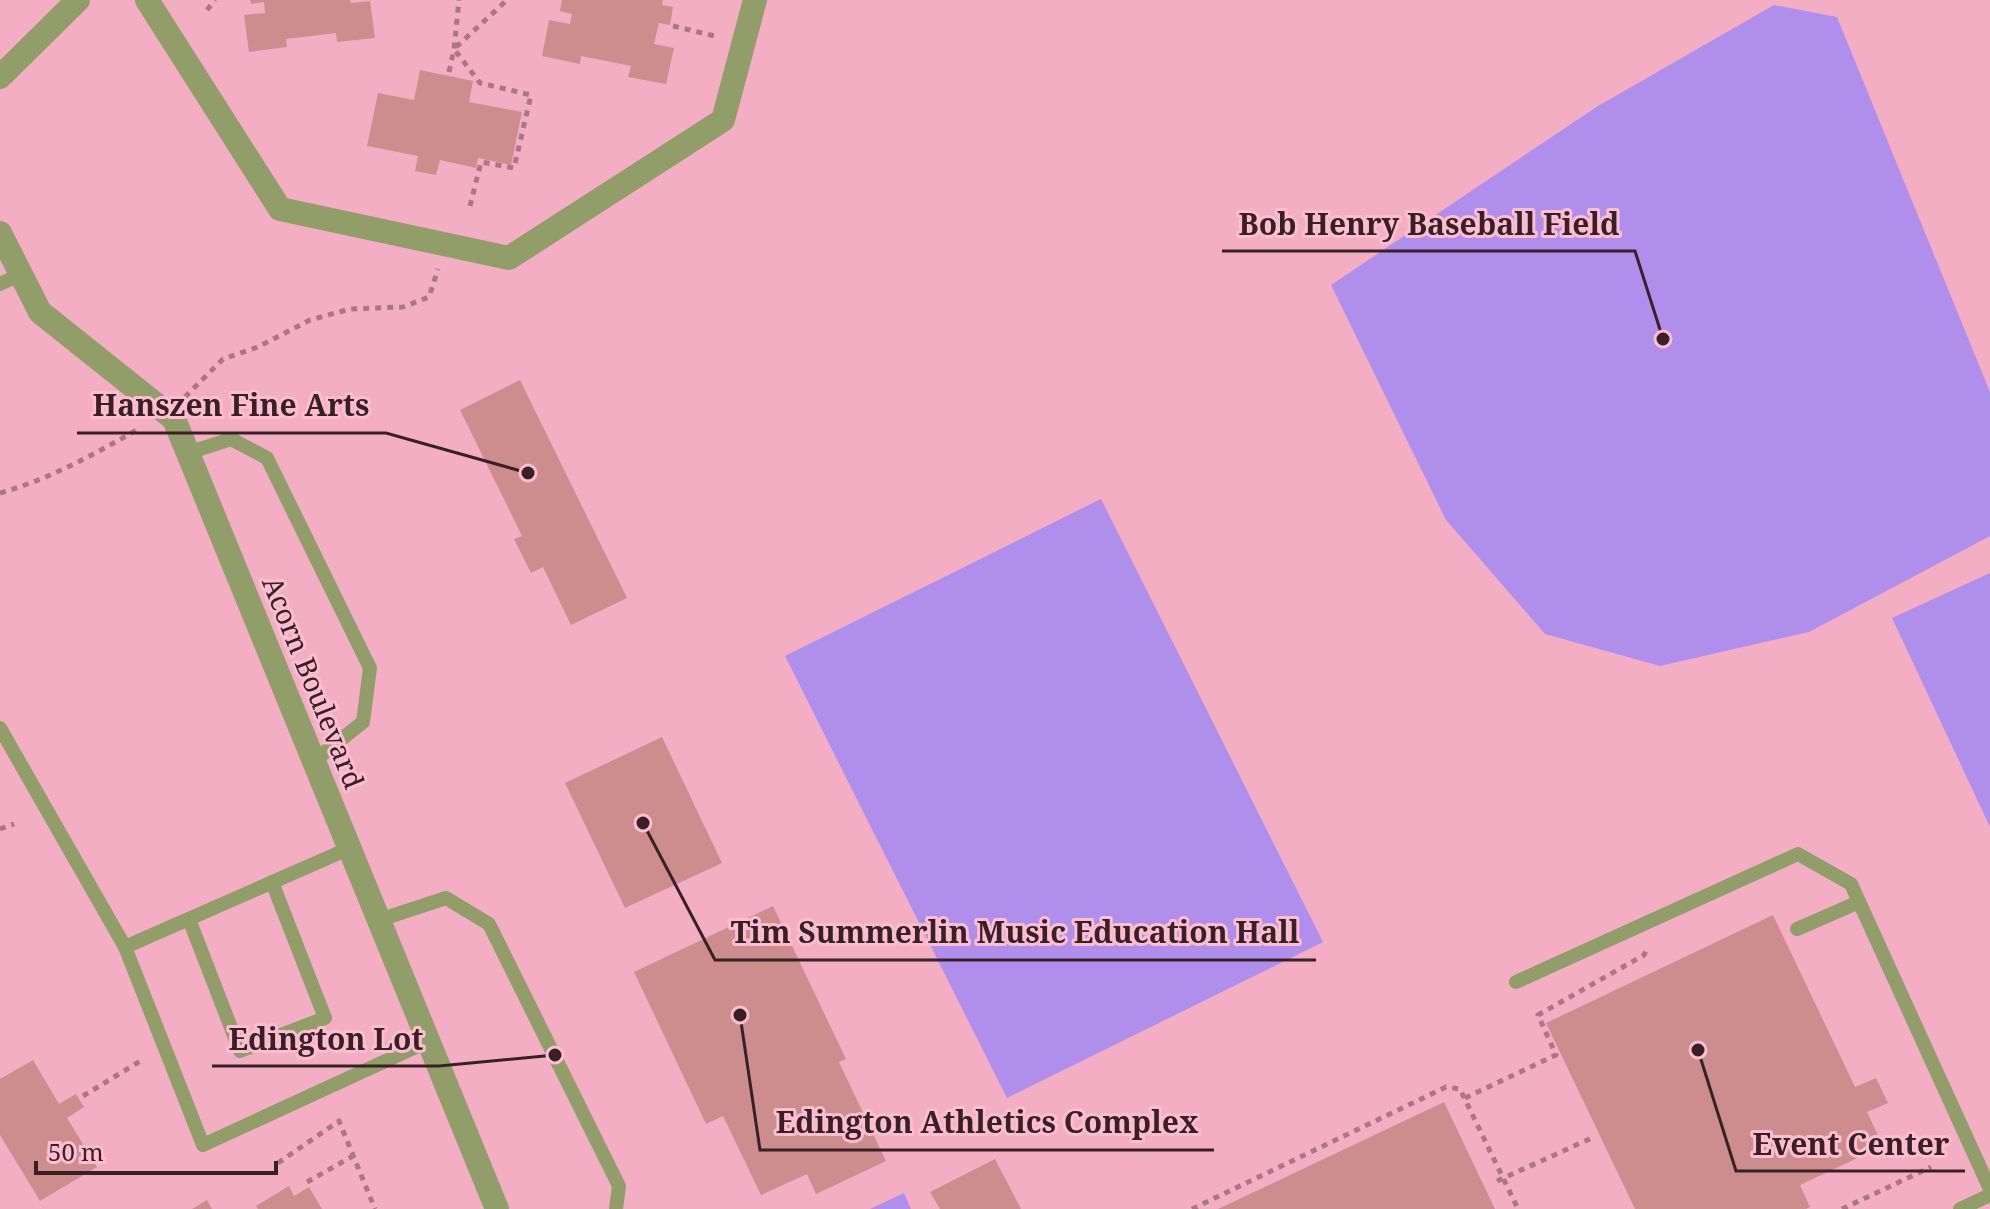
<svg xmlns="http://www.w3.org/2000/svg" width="1990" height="1209" viewBox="0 0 1990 1209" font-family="'Noto Serif',serif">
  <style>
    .built { fill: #f4aec3 }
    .green { fill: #b08eeb }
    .building { fill: #cd8d8d }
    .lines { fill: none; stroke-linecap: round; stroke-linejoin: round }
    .path { stroke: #a87886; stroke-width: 5; stroke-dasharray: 6 6; stroke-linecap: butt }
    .lane { stroke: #919e69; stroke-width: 14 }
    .street { stroke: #919e69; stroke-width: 24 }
    .labels { text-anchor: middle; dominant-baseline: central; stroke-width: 6; stroke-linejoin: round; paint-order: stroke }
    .street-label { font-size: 28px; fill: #382027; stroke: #febdd0 }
    .leader { fill: none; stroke: #382027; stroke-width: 3 }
    .callout-dot { fill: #382027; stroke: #febdd0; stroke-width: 3 }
    .callout-label { font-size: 30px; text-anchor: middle; font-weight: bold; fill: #382027; stroke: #febdd0; stroke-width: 6; stroke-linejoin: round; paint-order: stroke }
  </style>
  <rect width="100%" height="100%" fill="#febdd0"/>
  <rect class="built" x="0" y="0" width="1990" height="1209"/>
  <g class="green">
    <polygon points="1774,5 1837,17 1990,392 1990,536 1809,632 1660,666 1545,634 1446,520 1331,285 1598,106"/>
    <polygon points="1101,499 1323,942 1007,1098 785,656"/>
    <polygon points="1990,573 1990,827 1892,618"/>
    <polygon points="904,1193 911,1209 870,1209"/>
  </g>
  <g class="building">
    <polygon points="250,0 350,0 351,3 370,1 375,38 337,42 336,33 286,39 287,47 249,52 244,15 265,13 264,2 251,4"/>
    <polygon points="562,0 663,0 662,5 673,7 670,25 659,23 654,44 674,48 666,84 628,77 631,66 581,56 580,64 542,56 549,20 570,24 572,14 560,11"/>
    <polygon points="420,70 473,81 469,102 522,112 511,165 478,158 476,168 440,160 436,175 415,171 418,156 367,146 378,93 414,100"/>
    <polygon points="520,380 627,598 571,625 543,567 531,573 514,539 522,536 460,410"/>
    <polygon points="662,737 722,863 625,908 565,783"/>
    <polygon points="773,906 846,1059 839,1062 886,1161 816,1194 807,1174 761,1195 723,1116 706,1124 634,972"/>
    <polygon points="1773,915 1855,1087 1876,1078 1888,1103 1867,1112 1883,1146 1800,1185 1810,1207 1806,1209 1635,1209 1546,1023"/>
    <polygon points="33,1060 59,1104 76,1094 84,1107 67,1118 97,1167 40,1201 0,1135 0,1079"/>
    <polygon points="1444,1102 1495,1209 1218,1209"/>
    <polygon points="995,1159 1021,1209 940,1209 930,1192"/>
    <polygon points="289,1186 294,1196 309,1187 322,1209 258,1209 256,1206"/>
    <polygon points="207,1200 212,1209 192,1209"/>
  </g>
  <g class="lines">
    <g class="path">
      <polyline points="207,10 215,0"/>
      <polyline points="673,26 719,37"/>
      <polyline points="449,72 454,49 459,0"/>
      <polyline points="470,206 481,162 514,168 531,95 480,83 454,49 507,0"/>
      <polyline points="185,397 223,359 258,347 310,320 350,309 403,307 429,297 438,269"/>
      <path d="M0,493C50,479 95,454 140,428"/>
      <polyline points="0,829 14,824"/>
      <polyline points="83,1096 142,1060"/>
      <polyline points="1465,1098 1556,1055 1538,1015 1644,955 1648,947"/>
      <polyline points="278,1163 339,1121 375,1209"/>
      <polyline points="1497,1181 1594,1137"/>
      <polyline points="307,1182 353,1156"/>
      <polyline points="1192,1209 1446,1087 1460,1089 1518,1209"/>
      <polyline points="1842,1209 1931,1167"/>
    </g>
    <g class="lane">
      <polyline points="0,284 21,274"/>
      <polyline points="188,453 231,439 267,458 370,668 363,722 314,761"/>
      <polyline points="0,728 125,947 203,1145 429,1041"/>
      <polyline points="189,919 240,1051 325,1018 272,882"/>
      <polyline points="379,920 446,898 489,924 619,1186 616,1209"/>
      <polyline points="1797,929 1859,902"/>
      <polyline points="125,947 350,848"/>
      <polyline points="1516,982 1798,854 1851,884 1990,1189"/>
      <polyline points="1960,1209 1990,1195"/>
    </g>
    <g class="street">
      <polyline points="147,0 280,209 509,258 723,120 755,0"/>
      <polyline points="0,77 78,0"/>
      <polyline points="0,233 40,312 174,419 497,1209"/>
    </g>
  </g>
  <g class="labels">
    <g class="street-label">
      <text transform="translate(314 682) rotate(68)">Acorn Boulevard</text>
    </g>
  </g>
  <path class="leader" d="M1663 339L1635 251H1222M528 473L386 433H77M643 823L715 960H1316M555 1055L439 1066H212M740 1015L760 1150H1214M1698 1050L1736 1171H1965"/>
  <g class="callout-dot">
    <circle cx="1663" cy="339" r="8"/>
    <circle cx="528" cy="473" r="8"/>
    <circle cx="643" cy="823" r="8"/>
    <circle cx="555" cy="1055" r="8"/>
    <circle cx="740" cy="1015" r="8"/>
    <circle cx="1698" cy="1050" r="8"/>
  </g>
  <g class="callout-label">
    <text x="1429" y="235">Bob Henry Baseball Field</text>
    <text x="231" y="416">Hanszen Fine Arts</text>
    <text x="1015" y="943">Tim Summerlin Music Education Hall</text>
    <text x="326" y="1050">Edington Lot</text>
    <text x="987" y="1133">Edington Athletics Complex</text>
    <text x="1851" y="1155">Event Center</text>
  </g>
  <path d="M36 1161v12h240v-12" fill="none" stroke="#382027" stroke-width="4"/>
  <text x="48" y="1161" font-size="24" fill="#382027" stroke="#febdd0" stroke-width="6" paint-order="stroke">50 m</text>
</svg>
